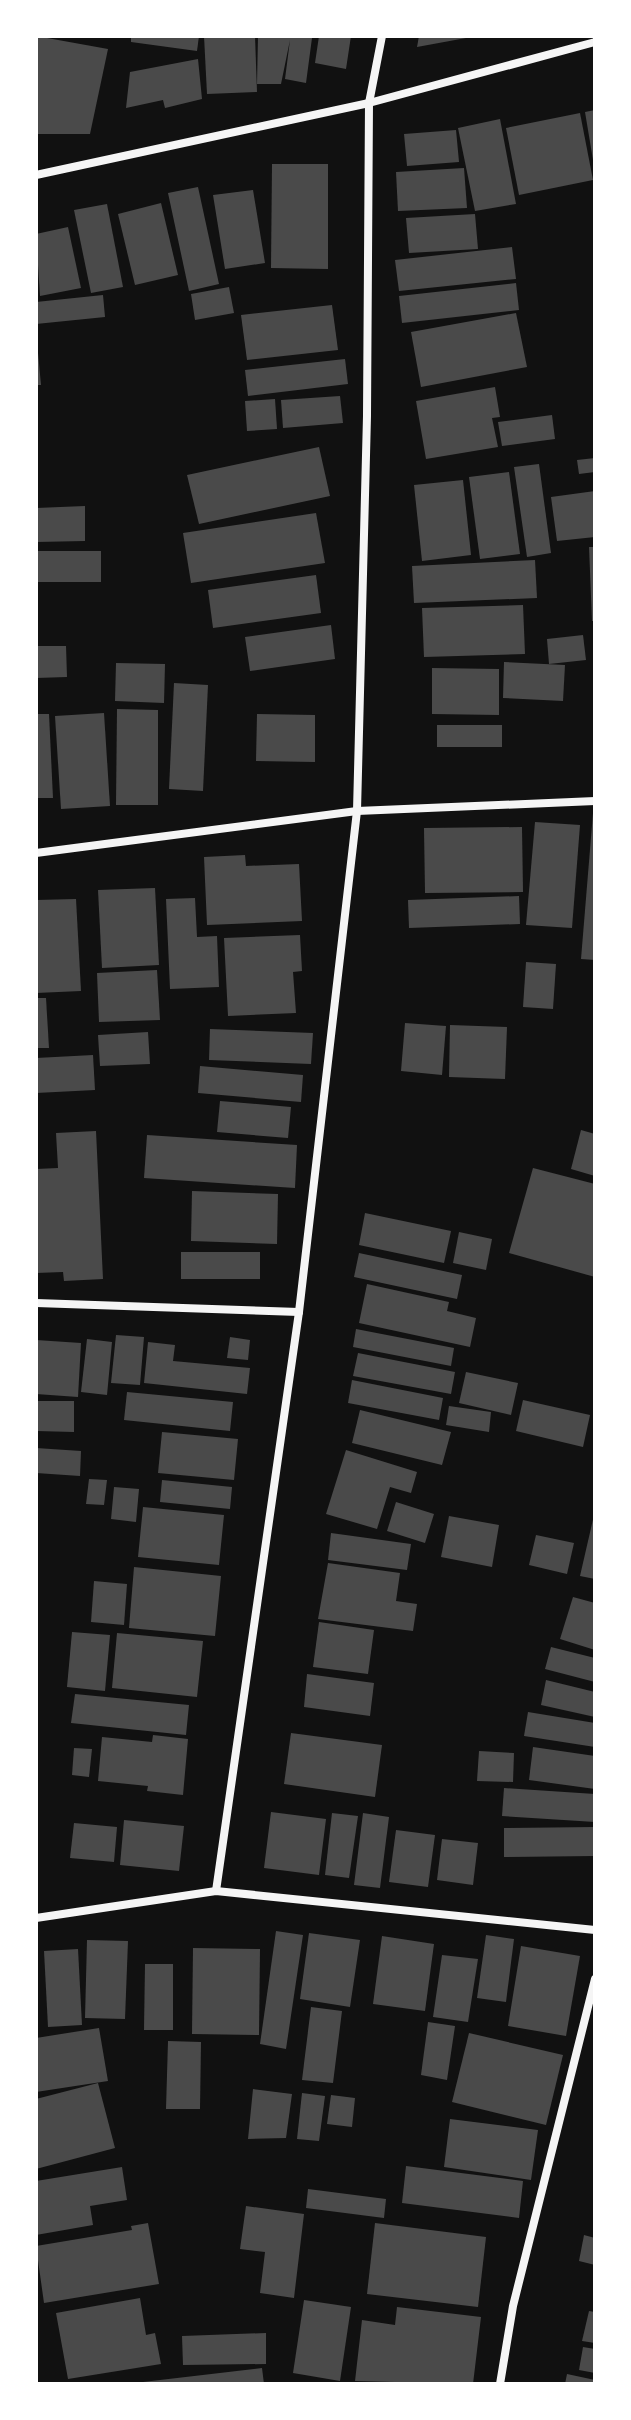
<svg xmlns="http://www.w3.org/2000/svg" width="631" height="2420" viewBox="0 0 631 2420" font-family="Literata,serif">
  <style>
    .building { fill: #4a4a4a }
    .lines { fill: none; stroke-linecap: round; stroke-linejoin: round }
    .minor { stroke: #f5f5f5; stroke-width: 8 }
  </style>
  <rect width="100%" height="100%" fill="#111"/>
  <g class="building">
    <polygon points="36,36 108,49 90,134 36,134"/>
    <polygon points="131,36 199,36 197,51 131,42"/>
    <polygon points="204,36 255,36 257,92 207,94"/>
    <polygon points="258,36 312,38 306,83 285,79 290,40 281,84 257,84"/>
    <polygon points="319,36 351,36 346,69 315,63"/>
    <polygon points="419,36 466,36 466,38 417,47"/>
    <polygon points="198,59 202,99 165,108 163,100 126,108 130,72"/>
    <polygon points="595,110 595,160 593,160 585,112"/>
    <polygon points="580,113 593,180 519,195 506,128"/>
    <polygon points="500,119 516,204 475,211 458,128"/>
    <polygon points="456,130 459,162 407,166 404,134"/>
    <polygon points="272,164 328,164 328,269 271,268"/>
    <polygon points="464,168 467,208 398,211 396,172"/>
    <polygon points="198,187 219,284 189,291 168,193"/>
    <polygon points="253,190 265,263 225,269 213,195"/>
    <polygon points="161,203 178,275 135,285 118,214"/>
    <polygon points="107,204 123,287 91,293 74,210"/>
    <polygon points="475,214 478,249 409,253 406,218"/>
    <polygon points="68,227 81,288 40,296 36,234"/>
    <polygon points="512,247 516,279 399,291 395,260"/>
    <polygon points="516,283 519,310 402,323 399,296"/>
    <polygon points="229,287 234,313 195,320 191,294"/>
    <polygon points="103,295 105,317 36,324 36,302"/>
    <polygon points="332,305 338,350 247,360 241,315"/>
    <polygon points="516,313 527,367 421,387 411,332"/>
    <polygon points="36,353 38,353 41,385 36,385"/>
    <polygon points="345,359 348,384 248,396 245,370"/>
    <polygon points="495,387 500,417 492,418 498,447 426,459 416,401"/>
    <polygon points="340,396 343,423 283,428 281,400"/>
    <polygon points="275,399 277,429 247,431 245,401"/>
    <polygon points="552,415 555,439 502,446 498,422"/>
    <polygon points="319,447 330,496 199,524 187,475"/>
    <polygon points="595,458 595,472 579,474 577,460"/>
    <polygon points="539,464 551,553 527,557 514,467"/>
    <polygon points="509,472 520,554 480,559 469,477"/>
    <polygon points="463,480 471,555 422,561 414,485"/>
    <polygon points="595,491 595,537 557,541 551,497"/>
    <polygon points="85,506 85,541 36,542 36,508"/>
    <polygon points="316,513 325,563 191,583 183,533"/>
    <polygon points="589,547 595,547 595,621 592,621"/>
    <rect x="36" y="551" width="65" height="31"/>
    <polygon points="535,560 537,598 414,603 412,566"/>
    <polygon points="316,575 321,613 213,628 208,590"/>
    <polygon points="523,605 525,654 424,657 422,608"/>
    <polygon points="331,625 335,659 250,671 245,637"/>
    <polygon points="583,635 586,660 549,664 547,639"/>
    <polygon points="36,646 66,646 67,677 36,678"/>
    <polygon points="504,662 565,665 563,701 503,698"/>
    <polygon points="116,663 165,664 164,703 115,701"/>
    <polygon points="432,668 499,669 499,715 432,714"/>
    <polygon points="174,683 208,685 203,791 169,789"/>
    <polygon points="117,709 158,710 158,805 116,805"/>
    <polygon points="104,713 110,806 61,809 55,716"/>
    <polygon points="36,714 49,714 53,798 36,798"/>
    <polygon points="257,714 315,715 315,762 256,761"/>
    <rect x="437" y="725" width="65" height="22"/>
    <polygon points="593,813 595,813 595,960 581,959"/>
    <polygon points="535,822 580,825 572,928 526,925"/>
    <polygon points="522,827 523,892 425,893 424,828"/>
    <polygon points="245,855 246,866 299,864 302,921 207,925 204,857"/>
    <polygon points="155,888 159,965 102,968 98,890"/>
    <polygon points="519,896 520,924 409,928 408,900"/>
    <polygon points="195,898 197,937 217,936 219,987 170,989 166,899"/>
    <polygon points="76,899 81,991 36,993 36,900"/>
    <polygon points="300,935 302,971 293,972 296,1013 228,1016 224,938"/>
    <polygon points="526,962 556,964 553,1009 523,1007"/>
    <polygon points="157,970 160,1020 99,1022 97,973"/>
    <polygon points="36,998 46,998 49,1048 36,1048"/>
    <polygon points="405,1023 446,1026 442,1075 401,1071"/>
    <polygon points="450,1025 507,1027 505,1079 449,1077"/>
    <polygon points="210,1029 313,1033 311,1064 209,1060"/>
    <polygon points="148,1032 150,1064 100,1066 98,1035"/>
    <polygon points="93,1055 95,1090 36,1093 36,1058"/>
    <polygon points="200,1066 303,1075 301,1102 198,1093"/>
    <polygon points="220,1101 291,1107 288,1138 217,1132"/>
    <polygon points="581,1130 595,1134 595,1176 571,1169"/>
    <polygon points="96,1131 103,1279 64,1281 63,1272 36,1273 36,1169 58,1168 56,1133"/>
    <polygon points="147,1135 297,1145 295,1188 144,1178"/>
    <polygon points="533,1168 595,1184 595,1277 509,1253"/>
    <polygon points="192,1191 278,1194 277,1244 191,1241"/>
    <polygon points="365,1213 451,1231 444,1263 359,1245"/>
    <polygon points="459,1232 492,1239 486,1270 453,1263"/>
    <rect x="181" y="1252" width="79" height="27"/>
    <polygon points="359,1253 462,1275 457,1299 354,1277"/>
    <polygon points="367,1284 449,1302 447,1311 476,1318 470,1347 359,1323"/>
    <polygon points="356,1329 454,1348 451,1366 353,1347"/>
    <polygon points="116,1335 144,1337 140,1385 111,1383"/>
    <polygon points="230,1337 250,1340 248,1360 227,1358"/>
    <polygon points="87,1339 112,1342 107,1395 81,1392"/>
    <polygon points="36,1340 81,1343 78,1397 36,1394"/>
    <polygon points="148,1342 175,1345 173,1361 250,1368 247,1394 144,1383"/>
    <polygon points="358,1353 455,1372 451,1394 353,1376"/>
    <polygon points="466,1372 518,1383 511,1415 459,1403"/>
    <polygon points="352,1380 443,1398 439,1420 348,1403"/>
    <polygon points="127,1392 233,1402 230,1431 124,1420"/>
    <polygon points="523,1400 590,1415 583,1447 516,1431"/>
    <polygon points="36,1401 74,1401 74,1432 36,1431"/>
    <polygon points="449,1406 491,1412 489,1432 446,1425"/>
    <polygon points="360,1410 451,1432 442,1465 352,1443"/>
    <polygon points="162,1432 238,1439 234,1480 158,1473"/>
    <polygon points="36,1448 81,1451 80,1476 36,1473"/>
    <polygon points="346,1450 417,1472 411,1493 390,1487 377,1529 326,1514"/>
    <polygon points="89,1479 107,1480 104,1505 86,1504"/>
    <polygon points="162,1480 232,1487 230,1509 160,1502"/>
    <polygon points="114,1487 139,1489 136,1522 111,1519"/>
    <polygon points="396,1502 434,1514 425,1543 387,1531"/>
    <polygon points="143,1507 224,1515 219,1565 138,1557"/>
    <polygon points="594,1515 595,1515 595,1579 580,1576"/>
    <polygon points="449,1516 499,1525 492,1567 441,1557"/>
    <polygon points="331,1533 411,1544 407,1570 328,1560"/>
    <polygon points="536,1535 574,1543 567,1574 529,1565"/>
    <polygon points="328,1563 400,1573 396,1601 417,1604 413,1631 318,1619"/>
    <polygon points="134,1567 221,1576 215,1636 129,1628"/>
    <polygon points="94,1581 127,1584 124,1625 91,1622"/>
    <polygon points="573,1597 595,1603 595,1650 560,1639"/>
    <polygon points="319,1622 374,1630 368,1674 313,1667"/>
    <polygon points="72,1632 110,1635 105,1691 67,1687"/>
    <polygon points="117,1633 203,1641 197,1697 112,1688"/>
    <polygon points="551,1647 595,1658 595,1682 545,1669"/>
    <polygon points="307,1674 374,1683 370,1716 304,1707"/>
    <polygon points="546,1680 595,1692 595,1717 541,1705"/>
    <polygon points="75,1694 189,1705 186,1735 71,1723"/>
    <polygon points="528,1712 595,1723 595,1747 524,1736"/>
    <polygon points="291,1733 382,1745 375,1797 284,1784"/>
    <polygon points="153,1735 188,1739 183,1795 147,1791 148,1786 98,1781 102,1737 152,1742"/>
    <polygon points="533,1747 595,1756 595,1789 529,1780"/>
    <polygon points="74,1748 92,1749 89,1777 72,1775"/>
    <polygon points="479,1751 514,1753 513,1782 477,1781"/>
    <polygon points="504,1788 595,1794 595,1822 502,1816"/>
    <polygon points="271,1812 326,1819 319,1875 264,1868"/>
    <polygon points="332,1813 358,1816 349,1878 325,1875"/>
    <polygon points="363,1813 389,1817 380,1888 354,1885"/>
    <polygon points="124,1820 184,1826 179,1871 120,1865"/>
    <polygon points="74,1823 117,1827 114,1862 70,1858"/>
    <polygon points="595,1827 595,1856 504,1857 504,1828"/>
    <polygon points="396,1830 435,1835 428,1887 389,1882"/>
    <polygon points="442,1839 478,1843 473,1885 437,1880"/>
    <polygon points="276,1931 303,1935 286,2049 260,2044"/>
    <polygon points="309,1933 360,1940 350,2007 300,1999"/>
    <polygon points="486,1935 514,1939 506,2002 477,1998"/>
    <polygon points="382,1936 434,1944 425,2011 373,2004"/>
    <polygon points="87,1940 128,1941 125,2019 85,2018"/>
    <polygon points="521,1946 580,1956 566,2036 508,2026"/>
    <polygon points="193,1948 260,1949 259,2035 192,2034"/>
    <polygon points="78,1949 82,2025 48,2027 44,1951"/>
    <polygon points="442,1955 478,1959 468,2022 433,2017"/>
    <polygon points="145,1964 173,1964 173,2030 144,2030"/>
    <polygon points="311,2007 342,2011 333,2083 302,2080"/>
    <polygon points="428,2022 455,2026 447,2080 421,2075"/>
    <polygon points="99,2028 108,2081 36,2092 36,2038"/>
    <polygon points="469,2033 563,2055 546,2125 452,2102"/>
    <polygon points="168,2041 201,2042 200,2109 166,2109"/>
    <polygon points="98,2083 115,2148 36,2169 36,2099"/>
    <polygon points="253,2089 292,2094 286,2138 248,2139"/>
    <polygon points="302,2093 325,2096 319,2141 297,2139"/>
    <polygon points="331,2095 355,2098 352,2127 327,2124"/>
    <polygon points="450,2119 538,2130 531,2180 444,2167"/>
    <polygon points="406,2166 523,2181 519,2218 402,2203"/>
    <polygon points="122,2167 127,2200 90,2206 93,2225 36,2235 36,2181"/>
    <polygon points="308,2189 386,2199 384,2218 306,2208"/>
    <polygon points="246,2206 304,2214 294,2298 260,2293 265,2252 240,2249"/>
    <polygon points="148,2223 159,2284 44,2303 36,2246 132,2230 131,2226"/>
    <polygon points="375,2223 486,2237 478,2307 367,2294"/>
    <polygon points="584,2235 595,2238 595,2265 579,2261"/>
    <polygon points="140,2298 146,2335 155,2333 161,2364 68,2379 56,2313"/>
    <polygon points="304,2300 351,2307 340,2381 293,2373"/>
    <polygon points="397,2307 481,2317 473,2384 355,2381 362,2320 395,2325"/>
    <polygon points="589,2311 595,2312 595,2343 582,2341"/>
    <polygon points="266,2333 266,2364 183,2365 182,2336"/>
    <polygon points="583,2347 595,2349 595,2373 579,2370"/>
    <polygon points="262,2368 264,2384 143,2384 143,2382"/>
    <polygon points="567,2374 595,2380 595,2384 565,2384"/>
  </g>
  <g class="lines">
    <g class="minor">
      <polyline points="36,175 369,103 595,42"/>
      <polyline points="36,853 357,811 595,801"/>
      <polyline points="36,1303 299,1312"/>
      <polyline points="216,1891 299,1312 357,811 367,416 369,103 382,36"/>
      <polyline points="36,1918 216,1891 595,1930"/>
      <polyline points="500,2384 513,2306 595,1979"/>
    </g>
  </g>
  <rect width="631" height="2420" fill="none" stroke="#ffffff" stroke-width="76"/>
</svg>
